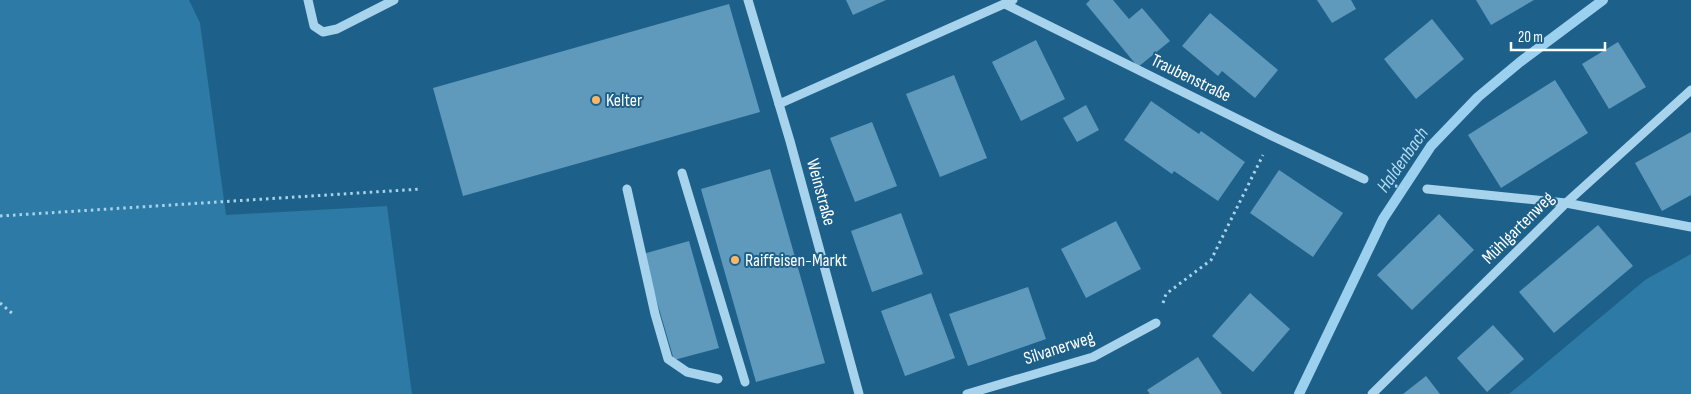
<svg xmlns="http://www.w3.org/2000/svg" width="1691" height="394" viewBox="0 0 1691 394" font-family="'Sofia Sans Condensed',sans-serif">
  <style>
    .green { fill: #2d7aa6 }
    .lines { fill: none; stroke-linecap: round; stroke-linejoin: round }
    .stream { stroke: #9bd1ee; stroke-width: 10 }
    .building { fill: #5f9abd }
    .path { stroke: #a8d3ec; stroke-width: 3; stroke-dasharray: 2.5 4; stroke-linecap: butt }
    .minor { stroke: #a8d3ec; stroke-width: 9 }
    .poi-dot { fill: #fcb666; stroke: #1d608a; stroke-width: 2 }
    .labels { text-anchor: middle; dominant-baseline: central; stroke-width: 4; stroke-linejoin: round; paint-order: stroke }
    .street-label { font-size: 18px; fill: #fff; stroke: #1d608a }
    .poi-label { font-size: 18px; fill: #fff; stroke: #1d608a; text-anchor: start }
    .water-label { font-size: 19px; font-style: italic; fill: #b4dcf3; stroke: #1d608a }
  </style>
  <rect width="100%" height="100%" fill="#1d608a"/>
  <g class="green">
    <polygon points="0,0 189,0 200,23 226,215 387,206 412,394 0,394"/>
    <polygon points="1691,254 1691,394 1509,394 1645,280"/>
  </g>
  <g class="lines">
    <polyline class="stream" points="1299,394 1383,219 1431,146 1478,97 1520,62 1603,0"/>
  </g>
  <g class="building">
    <polygon points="846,0 886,0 853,15"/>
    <polygon points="1090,0 1113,0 1129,19 1142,8 1170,41 1138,67 1086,4"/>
    <polygon points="1317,0 1351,0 1356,9 1332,23"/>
    <polygon points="1476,0 1534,0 1491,25"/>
    <polygon points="729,4 760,112 463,196 433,88"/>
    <polygon points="1210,13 1278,70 1255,98 1222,71 1218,76 1182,46"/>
    <polygon points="1432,19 1464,59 1416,99 1384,59"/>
    <polygon points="1036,40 1065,99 1021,121 992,62"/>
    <polygon points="1618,42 1646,87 1609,109 1582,64"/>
    <polygon points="954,75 987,158 940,177 906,94"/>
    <polygon points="1555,80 1588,133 1501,188 1468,135"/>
    <polygon points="1151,101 1199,134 1201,131 1245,162 1218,201 1174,171 1172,174 1124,140"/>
    <polygon points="1086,105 1099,130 1077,142 1063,118"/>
    <polygon points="872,122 897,186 855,202 830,138"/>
    <polygon points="1691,132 1691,195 1662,211 1635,163"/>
    <polygon points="770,169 825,363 756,382 701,189"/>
    <polygon points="1279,170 1343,213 1313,257 1250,213"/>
    <polygon points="901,213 923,274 872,292 851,231"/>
    <polygon points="1439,214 1474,250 1412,310 1377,275"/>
    <polygon points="1116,221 1141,269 1086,298 1061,249"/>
    <polygon points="1598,225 1633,266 1554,333 1519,292"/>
    <polygon points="689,241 719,348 674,360 643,254"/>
    <polygon points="1028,287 1046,339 968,366 949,314"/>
    <polygon points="931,293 955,358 905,376 881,311"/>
    <polygon points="1250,293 1290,329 1253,372 1212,336"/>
    <polygon points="1493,325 1524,359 1487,392 1457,358"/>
    <polygon points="1198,357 1222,394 1150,394 1147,390"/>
    <polygon points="1426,376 1440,394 1403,394"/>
  </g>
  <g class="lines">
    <g class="path">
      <polyline points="1382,185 1408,187"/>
      <polyline points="0,216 421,189"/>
      <polyline points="0,303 13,314"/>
      <polyline points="1163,303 1166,294 1211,260 1263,155"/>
    </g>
    <g class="minor">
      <polyline points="308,0 314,26 323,32 337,29 394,0"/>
      <polyline points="748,0 790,141 859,394"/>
      <polyline points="1005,4 1272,136 1364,179"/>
      <polyline points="779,104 1013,0"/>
      <polyline points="682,173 745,382"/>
      <polyline points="627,189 655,314 668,359 687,372 718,379"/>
      <polyline points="1427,189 1566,203 1691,227"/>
      <polyline points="967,394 1093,357 1156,323"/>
      <polyline points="1372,394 1566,203 1691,90"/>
    </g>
  </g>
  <g class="poi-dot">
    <circle cx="596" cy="100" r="5"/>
    <circle cx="735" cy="260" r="5"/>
  </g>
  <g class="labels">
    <g class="street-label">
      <text transform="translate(1191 78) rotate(26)">Traubenstraße</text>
      <text transform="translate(821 192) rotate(75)">Weinstraße</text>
      <text transform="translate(1518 228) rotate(-45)">Mühlgartenweg</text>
      <text transform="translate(1059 348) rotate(-18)">Silvanerweg</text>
    </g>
    <g class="poi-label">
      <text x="606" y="100">Kelter</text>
      <text x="745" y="260">Raiffeisen-Markt</text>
    </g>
    <g class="water-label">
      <text transform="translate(1403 160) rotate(-55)">Haldenbach</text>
    </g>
  </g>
  <path d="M1511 42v8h94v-8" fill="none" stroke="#ffffff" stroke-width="2.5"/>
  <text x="1518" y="42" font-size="15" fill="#ffffff" stroke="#1d608a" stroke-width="4" paint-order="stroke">20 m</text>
</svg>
